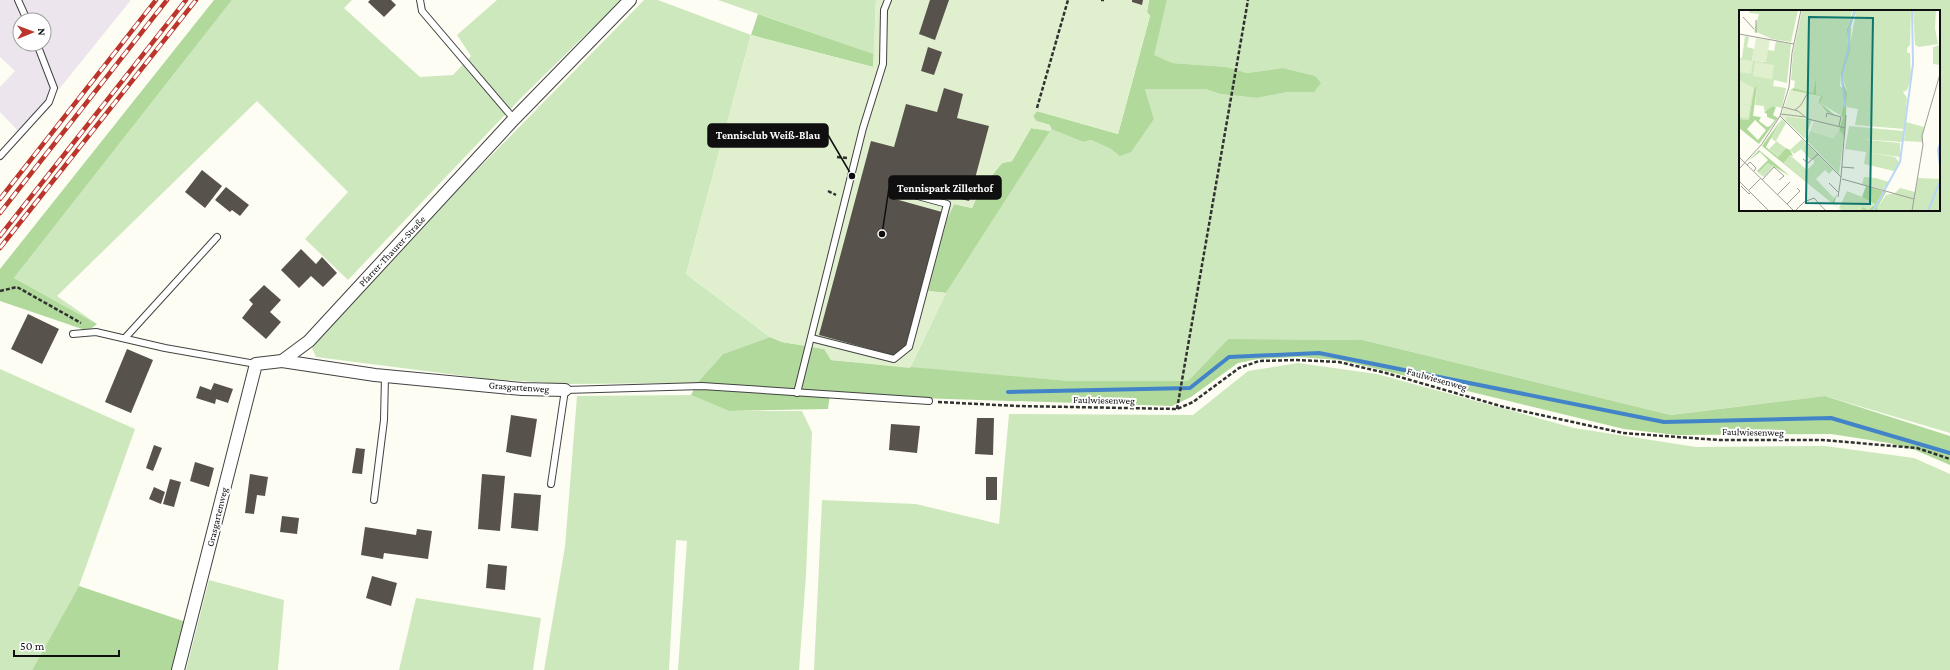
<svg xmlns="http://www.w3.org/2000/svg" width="1950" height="670" viewBox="0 0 1950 670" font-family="'Crimson Pro',serif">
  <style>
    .industrial { fill: #ede5ed; fill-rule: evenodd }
    .green { fill: #cee8bd; fill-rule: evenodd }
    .forest { fill: #b1d99c }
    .pitch { fill: #e0f0ce }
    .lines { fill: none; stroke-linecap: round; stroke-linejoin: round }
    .stream { stroke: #4384c8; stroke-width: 4 }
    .building { fill: #58524c }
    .lane-casing { stroke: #424242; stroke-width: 8 }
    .street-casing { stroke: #424242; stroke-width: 14 }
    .path { stroke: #313131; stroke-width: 2.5; stroke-dasharray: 4 2; stroke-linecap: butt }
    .lane { stroke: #fff; stroke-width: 6 }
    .street { stroke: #fff; stroke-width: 12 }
    .rail-casing { stroke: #bb352c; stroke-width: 4.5 }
    .rail { stroke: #fff; stroke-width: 3; stroke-dasharray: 9; stroke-linecap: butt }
    .labels { text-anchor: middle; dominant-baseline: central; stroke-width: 4; stroke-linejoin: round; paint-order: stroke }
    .street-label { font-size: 10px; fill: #0f0f0f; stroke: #fff }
    .inset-river { fill: none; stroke: #b9d7f4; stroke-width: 2 }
    .inset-road { fill: none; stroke: #9e9e98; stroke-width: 1 }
    .view { fill: #0f766e; fill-opacity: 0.15; stroke: #0f766e; stroke-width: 2 }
    .inset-edge { fill: none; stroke: #0f0f0f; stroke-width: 2 }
    .leader { fill: none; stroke: #0f0f0f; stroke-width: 1.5 }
    .callout-dot { fill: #0f0f0f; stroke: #fff; stroke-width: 1.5 }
    .callout { fill: #0f0f0f; stroke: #0f0f0f; stroke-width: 1.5 }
    .callout-label { font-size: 11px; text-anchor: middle; font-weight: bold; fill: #fff }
  </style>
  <rect width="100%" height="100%" fill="#fefdf3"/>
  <path class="industrial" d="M0,0H131L22,135L0,112V87L15,71L0,57ZM20,20H44V44H20Z"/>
  <g class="green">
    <polygon points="232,0 352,0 344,8 420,77 453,75 471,56 457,35 497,0 621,0 521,98 348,280 305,239 348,192 257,101 57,296 97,324 14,278"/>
    <polygon points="644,0 658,0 751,35 686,274 770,337 723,354 697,383 568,384 488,379 316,357 309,341"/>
    <polygon points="718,0 876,0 874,54"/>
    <path d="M1167,0H1950V433L1825,396L1671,415L1363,340L1228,339L1188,381H1069L910,368L946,293L1051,129L1083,142L1091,140L1111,149L1143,133L1154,119L1145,89H1205L1220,94L1257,98L1288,92H1314L1282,68L1247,73L1227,67L1171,63L1153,55ZM1740,11H1939V210H1740Z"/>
    <polygon points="1298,363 1377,374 1574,428 1696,447 1825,446 1914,458 1950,474 1950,670 814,670 822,500 916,504 999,524 1009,414 1193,415 1248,371"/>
    <polygon points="0,369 135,429 79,586 32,670 0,670"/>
    <polygon points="691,395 729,411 802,411 812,432 806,575 799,670 678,670 687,541 676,540 669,670 544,670 565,547 577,396"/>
    <polygon points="209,580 284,600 278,670 186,670"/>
    <polygon points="416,598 541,618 533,670 399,670"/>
  </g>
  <g class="forest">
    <polygon points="214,0 232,0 14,278 97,324 88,331 0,301 0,269"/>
    <polygon points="1149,0 1167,0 1154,55 1172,63 1227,67 1247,73 1282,68 1315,76 1321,83 1314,92 1288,92 1257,98 1220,94 1205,89 1145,89 1154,119 1131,152 1120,156 1111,149 1091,140 1083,142 1051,129 1050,125 1036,121 1033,116 1037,111 1118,134 1150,16 1147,12"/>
    <polygon points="758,14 874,54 873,67 751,35"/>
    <polygon points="1031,128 1050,131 946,293 927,291 947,219 954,204 972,208 980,190 1002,163 1012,161"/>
    <polygon points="770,337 782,342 825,349 831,360 1069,381 1188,381 1228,339 1363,340 1671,415 1825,396 1950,436 1950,465 1915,450 1889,443 1831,434 1677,435 1624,429 1340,360 1297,357 1258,359 1238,363 1191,397 1172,406 917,398 830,393 828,409 729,411 691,395 697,383 723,354"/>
    <polygon points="79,586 186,622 174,670 32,670"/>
  </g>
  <polygon class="pitch" points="876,0 1149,0 1147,12 1150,16 1118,134 1037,111 1033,116 1036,121 1050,125 1050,131 1031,128 1012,161 1002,163 980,190 972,208 954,204 947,219 928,291 946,293 910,368 831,360 824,349 782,342 770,337 686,274 751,35 873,67"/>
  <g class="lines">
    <polyline class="stream" points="1008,392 1190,388 1229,357 1319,353 1664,422 1831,418 1950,453"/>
  </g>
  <g class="building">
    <polygon points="370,0 391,0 396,5 384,17 368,2"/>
    <polygon points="930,0 949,0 935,40 919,34"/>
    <polygon points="1132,0 1143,0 1142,5 1132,2"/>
    <polygon points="928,47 942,52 934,75 921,71"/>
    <polygon points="944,88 963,94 957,118 989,126 969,201 900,183 895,199 942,212 906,348 895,356 819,335 871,141 894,147 906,104 937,112"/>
    <polygon points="202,170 222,186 205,208 185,192"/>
    <polygon points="226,187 249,205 240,216 232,210 230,212 215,200"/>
    <polygon points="301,249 316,264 322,257 337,273 323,287 311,276 299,288 281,270"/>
    <polygon points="264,285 281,300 270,312 281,322 266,339 242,318 253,304 249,300"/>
    <polygon points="28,314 59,329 42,364 11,349"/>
    <polygon points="127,349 153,360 131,413 105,402"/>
    <polygon points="214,383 233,389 228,403 216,399 215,404 196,398 200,386 211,390"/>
    <polygon points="511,415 537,419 531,457 506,452"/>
    <polygon points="977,418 994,418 993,455 975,454"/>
    <polygon points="891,424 920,426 917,453 889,450"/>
    <polygon points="154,445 162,448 153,471 146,468"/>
    <polygon points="356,448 365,449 362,474 352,473"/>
    <polygon points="195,462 214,468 209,487 190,481"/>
    <polygon points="250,474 268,477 265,496 257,495 254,514 245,513"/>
    <polygon points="482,474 505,476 500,531 478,529"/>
    <rect x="986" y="477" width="11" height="23"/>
    <polygon points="170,479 181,482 174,507 163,504"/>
    <polygon points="154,487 165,492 161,504 149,499"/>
    <polygon points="514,493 541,495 538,531 511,528"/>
    <polygon points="282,516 299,518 297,534 280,532"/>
    <polygon points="365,527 416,535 417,529 432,531 428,559 384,553 383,559 361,555"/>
    <polygon points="488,564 507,566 505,590 486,588"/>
    <polygon points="372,576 397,583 391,606 366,598"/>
  </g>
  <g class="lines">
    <g class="lane-casing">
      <g id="lane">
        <polyline points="18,0 27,20"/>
        <polyline points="420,0 422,11 514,119"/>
        <polyline points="0,156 49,102 54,88 37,44"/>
        <polyline points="73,334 96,332 165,348 256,364"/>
        <polyline points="125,338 217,237"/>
        <polyline points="811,338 894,359 909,347 947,204 903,192"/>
        <polyline points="797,393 863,128 883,64 884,10 888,0"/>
        <polyline points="551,484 565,390 702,386 929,401"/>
        <polyline points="374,500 384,420 385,376"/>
      </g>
    </g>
    <g class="street-casing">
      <g id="street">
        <polyline points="282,361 375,375 522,389 565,390"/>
        <polyline points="178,670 256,364 282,361 309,341 514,119 630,0"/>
      </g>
    </g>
    <g class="path">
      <polyline points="1101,0 1104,0"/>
      <polyline points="1037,108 1068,0"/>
      <polyline points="837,157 847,158"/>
      <polyline points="828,191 836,195"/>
      <polyline points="0,291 17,287 81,323"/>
      <polyline points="938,402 1018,406 1177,409 1193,402 1239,368 1259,361 1297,360 1339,362 1386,373 1504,407 1623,433 1719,440 1823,440 1917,448 1950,459"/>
      <polyline points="1177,409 1248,0"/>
    </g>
    <use href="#lane" class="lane"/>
    <use href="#street" class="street"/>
    <g class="rail-casing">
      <g id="rail">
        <polyline points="0,199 156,0"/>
        <polyline points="0,213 167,0"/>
        <polyline points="0,236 186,0"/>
        <polyline points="0,248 196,0"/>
      </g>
    </g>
    <use href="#rail" class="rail"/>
  </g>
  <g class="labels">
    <g class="street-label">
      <text transform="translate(392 251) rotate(-47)">Pfarrer-Thaurer-Straße</text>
      <text transform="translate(1437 379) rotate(16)">Faulwiesenweg</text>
      <text transform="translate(519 387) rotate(4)">Grasgartenweg</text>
      <text transform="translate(1104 400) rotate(1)">Faulwiesenweg</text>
      <text transform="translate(1753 432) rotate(1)">Faulwiesenweg</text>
      <text transform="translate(217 517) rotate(-76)">Grasgartenweg</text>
    </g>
  </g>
  <g transform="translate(1739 10)">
    <rect width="201" height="201" fill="#fefdf3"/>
    <path d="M11,0H59L52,32L33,29L15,21L20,4L10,3ZM63,0H172L171,35L168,38V43H171L172,69L168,80L164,82L168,88L165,119L116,115L119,99L108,97V80L104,70L117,3L113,2L108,19L109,34L102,63L101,76L105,80L104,107L81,93L84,86L77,84V67L74,83L55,78L56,71L52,70L54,43ZM174,0H197L196,18L199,34L180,37L176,35ZM6,26L10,27L8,37L15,39L13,50L24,52L29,40L35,41L37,31L52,34L48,73L35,70L34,76L47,78L43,98L34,96L30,101L25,100V96L16,95L18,78L15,79L10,110L0,109V48H3ZM201,35V55L194,54V37ZM48,106L73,110L66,129L46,110ZM43,109L47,113L37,131L47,138L39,147L30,139L37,132L32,128ZM167,112L185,117L183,132L165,131ZM110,116L165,121L163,132L120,129L161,133V147L106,139ZM100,120L105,127L100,164L68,131L71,121L94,128ZM63,129L94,160L90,164L86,160L77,169L95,188L98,184L93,192L45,153L51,145L68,160L75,153V150L71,149L62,139L55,144L51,140ZM127,142L156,147L160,152L158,159L155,161L125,154ZM29,153L36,155L25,167L20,162ZM125,167L137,168L150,172L145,180L123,174ZM179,168L201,169V201H140L138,198L147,185L156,183L161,178L176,182ZM108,181L123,187L136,193L129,200L122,198L120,201H104L100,198Z" fill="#cee8bd"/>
    <path d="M114,2L117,3L112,13L111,39L103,70L108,82L106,128L100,120L105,92L102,63L109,34L108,19ZM77,67V84L84,86L81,93L96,105L88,102L79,94L81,87L51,80L55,78L74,83ZM18,76L14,106L22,107L20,111L28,117L31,116L36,110L28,107V104L25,102L34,96L37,97L34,105L39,108L20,134L0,118V109L10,110L15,79ZM16,110L27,120L19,130L8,119ZM42,110L27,137L39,147L47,138L51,140L54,146L51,145L45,153L93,192L98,184L95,194L103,201L23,136ZM20,140L51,166L29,153L20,162L24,167L18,161L29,150L21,142L9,151ZM127,176L147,182L138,198L140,201H120L124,197L129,200L136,194L123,187Z" fill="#b1d99c" fill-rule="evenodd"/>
    <path d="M17,28L31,30L27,52L13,50ZM0,49L14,51L12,64L0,62ZM16,52L35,55L33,69L14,66ZM0,70L15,78L11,95L0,94ZM51,80L82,86L79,94L81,93L88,102L104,107L100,120L94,128L71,121L75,110L48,106L46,110L42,106ZM0,94L11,96L9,108L0,107Z" fill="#e0f0ce"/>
    <path class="inset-river" d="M106,97L103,68L110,35V19L116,0M201,134L199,140L201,156M134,201L161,152L174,54L173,0M189,201L201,172"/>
    <path class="inset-road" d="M4,7L15,19M17,23V10M0,24L55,34M44,97L59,101L69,109L106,118M56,100L62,95L68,84M42,104L66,107M41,106L102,167L99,187M87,107L88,103L102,107L100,116M0,147L55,201M64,149L69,153L79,144M8,155L11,152L17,158L15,161M103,157L115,158M0,159L23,134L41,106L50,77L53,43L62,0M102,167L107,105M103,169L175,189M23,170L35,157L45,166L40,170M0,171L30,201M90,173L99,182M2,176L10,184L12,182M10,180L22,168M38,185L51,172M48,194L61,181L58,178M56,201L65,192L75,188L87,201M173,201L184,135L183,126L201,64"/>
    <path class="view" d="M70,7L134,8L131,194L67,193Z"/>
    <rect width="201" height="201" class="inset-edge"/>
  </g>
  <path class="leader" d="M852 176L828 135M882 234L889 188"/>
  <g class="callout-dot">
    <circle cx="852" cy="176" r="4"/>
    <circle cx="882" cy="234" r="4"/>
  </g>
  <g class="callout">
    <rect x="708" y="124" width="120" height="23" rx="4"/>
    <rect x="889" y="176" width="112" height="23" rx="4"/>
  </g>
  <g class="callout-label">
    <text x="768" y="139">Tennisclub Weiß-Blau</text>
    <text x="945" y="192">Tennispark Zillerhof</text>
  </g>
  <g transform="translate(32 32) rotate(89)"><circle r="19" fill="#ffffff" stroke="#9f9f9f"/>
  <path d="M0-3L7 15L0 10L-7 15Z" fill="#bb352c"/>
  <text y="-6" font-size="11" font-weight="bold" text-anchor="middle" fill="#0f0f0f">N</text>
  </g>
  <path d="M14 650v6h105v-6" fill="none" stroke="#0f0f0f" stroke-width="2"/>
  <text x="20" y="650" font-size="12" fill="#0f0f0f" stroke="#ffffff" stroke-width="3" paint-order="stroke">50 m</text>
</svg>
